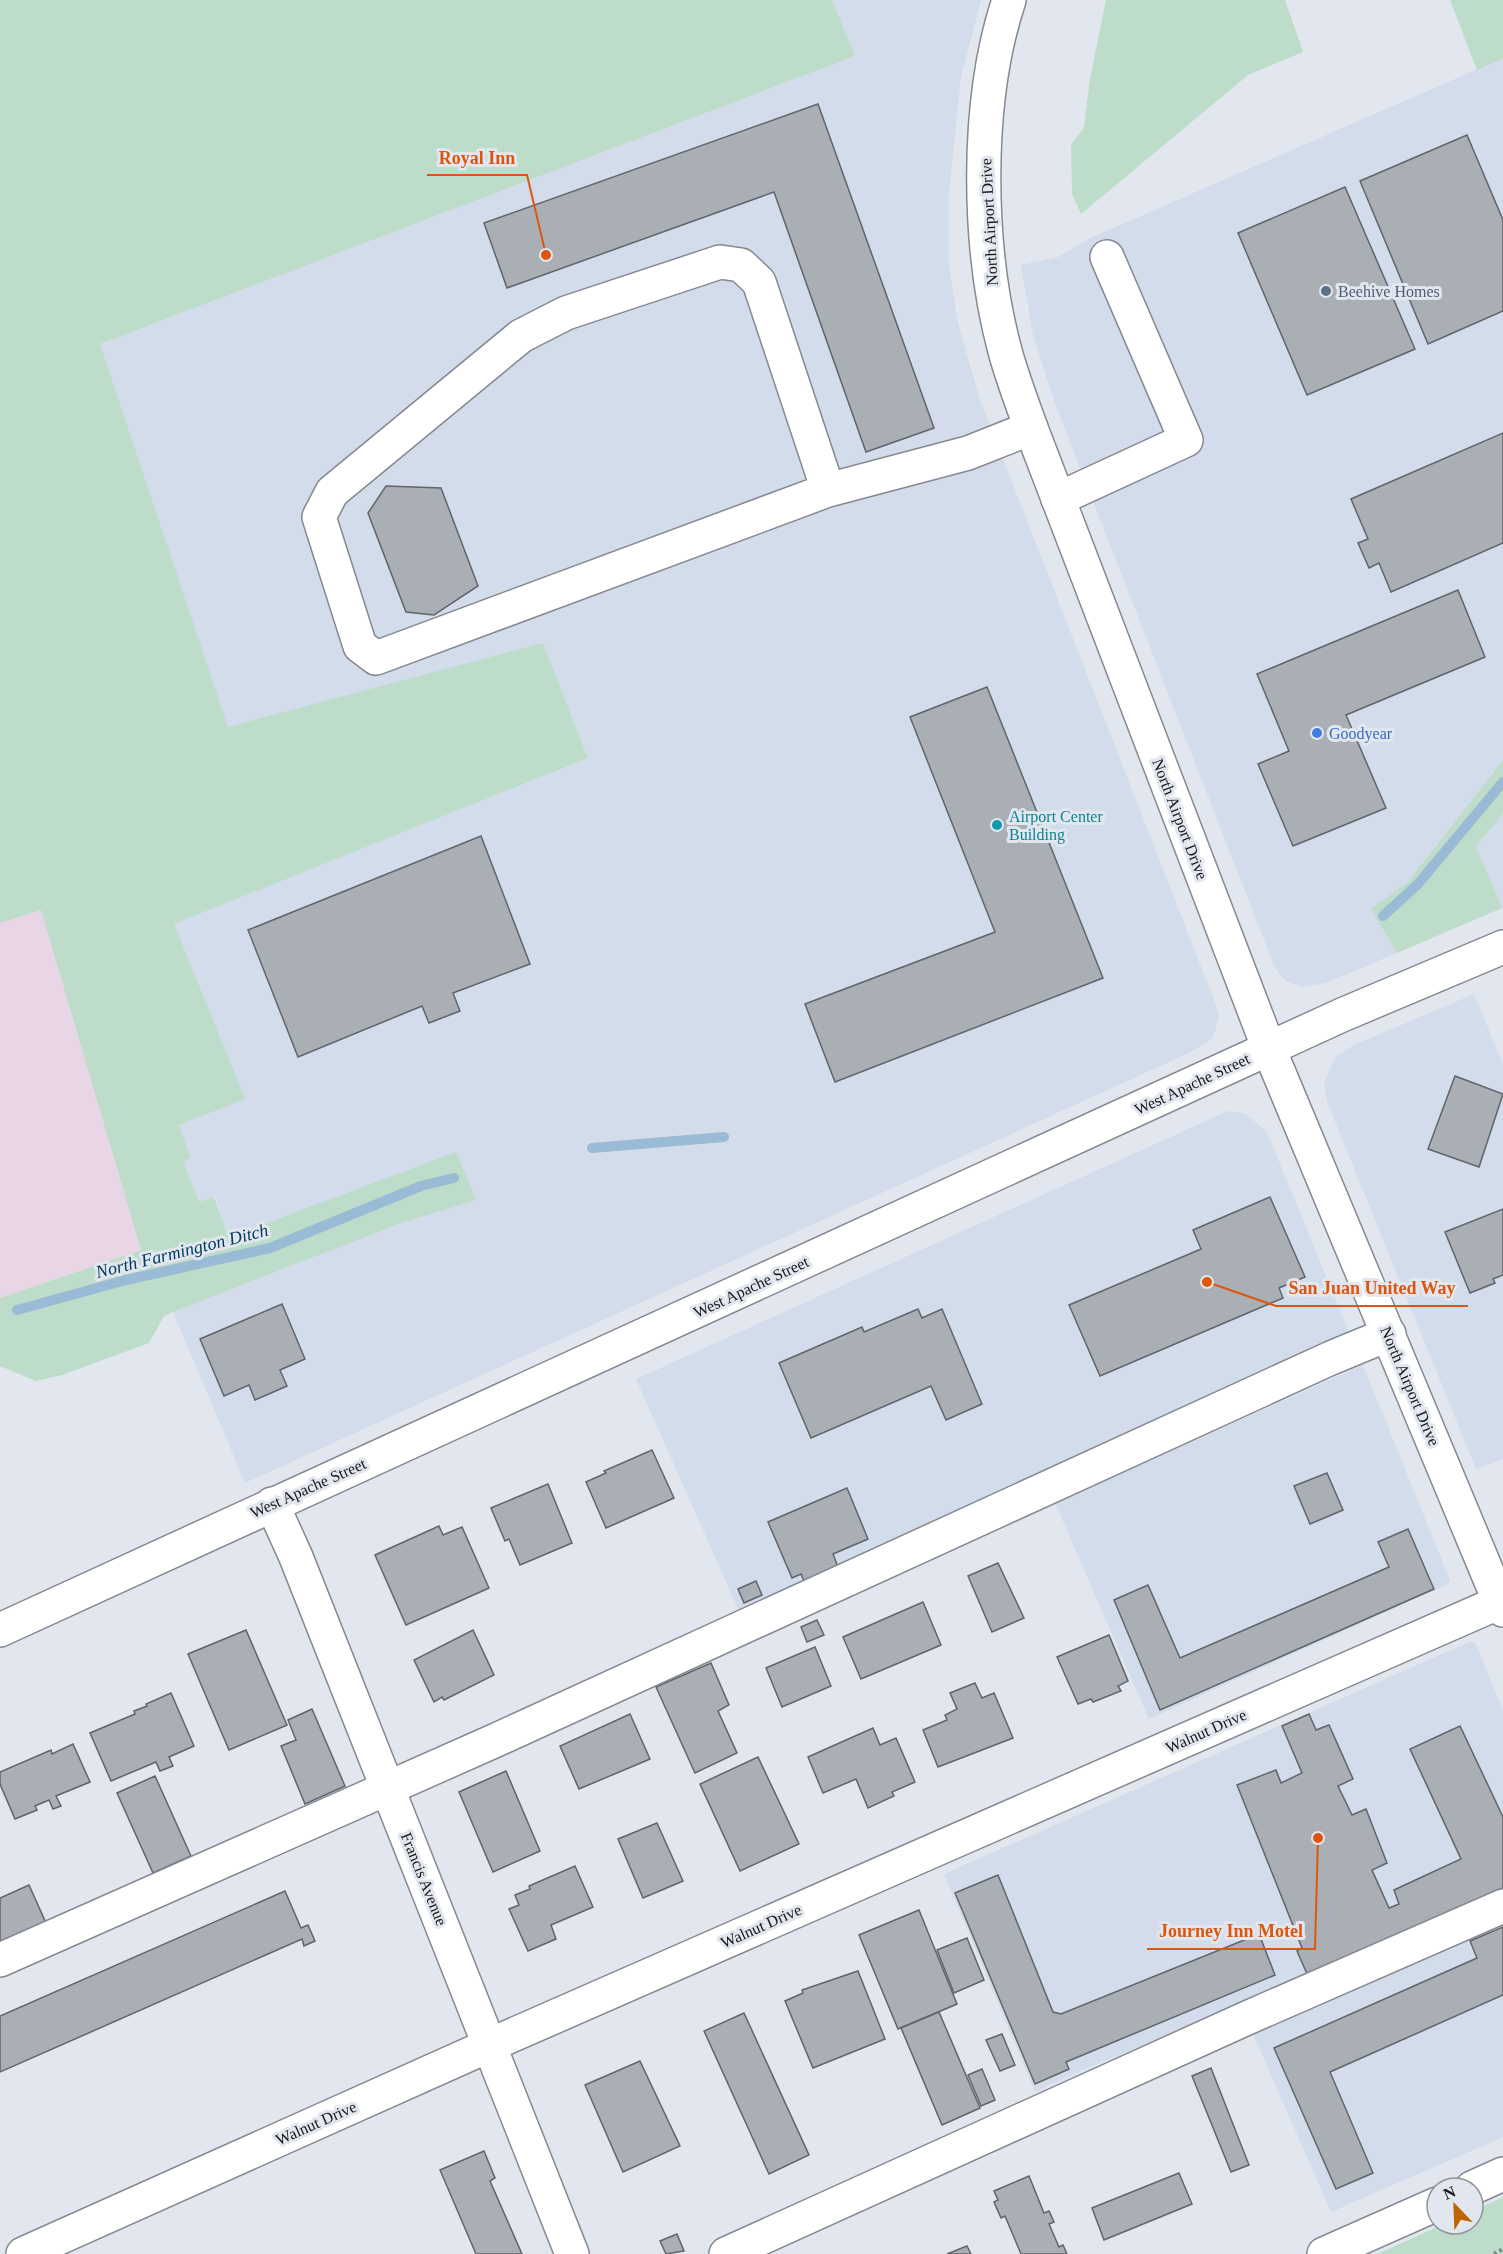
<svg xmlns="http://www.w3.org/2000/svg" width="1503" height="2254" viewBox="0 0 1503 2254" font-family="Georgia,serif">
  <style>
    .built { fill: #d3dcea }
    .industrial { fill: #e8d6e7 }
    .green { fill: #bddcc9 }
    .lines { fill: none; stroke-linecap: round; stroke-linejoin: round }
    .stream { stroke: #99bbd6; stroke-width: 10 }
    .building { fill: #aaafb6; stroke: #60646b; stroke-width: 1.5 }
    .minor-casing { stroke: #858990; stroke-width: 36 }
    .major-casing { stroke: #858990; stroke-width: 36 }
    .path { stroke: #83878c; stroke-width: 4; stroke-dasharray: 3 3; stroke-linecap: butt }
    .minor { stroke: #fff; stroke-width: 33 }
    .major { stroke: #fff; stroke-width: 33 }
    .service-dot { fill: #5c6f8a; stroke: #e2e7ef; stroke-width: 2 }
    .shop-dot { fill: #3f7fe0; stroke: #e2e7ef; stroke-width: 2 }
    .culture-dot { fill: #0f9aa8; stroke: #e2e7ef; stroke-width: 2 }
    .labels { text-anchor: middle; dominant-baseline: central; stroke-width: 6; stroke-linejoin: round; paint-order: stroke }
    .street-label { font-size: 16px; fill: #151719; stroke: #e2e7ef }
    .service-label { font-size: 16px; fill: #4e5e75; stroke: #e2e7ef; text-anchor: start }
    .shop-label { font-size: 16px; fill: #366cbe; stroke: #e2e7ef; text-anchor: start }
    .culture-label { font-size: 16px; fill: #0d838f; stroke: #e2e7ef; text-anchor: start }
    .water-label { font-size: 18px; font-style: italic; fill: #003c60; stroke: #e2e7ef }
    .leader { fill: none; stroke: #dd560d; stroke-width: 2 }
    .callout-dot { fill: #dd560d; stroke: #e2e7ef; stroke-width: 2 }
    .callout-label { font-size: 18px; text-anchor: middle; font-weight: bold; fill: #dd560d; stroke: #e2e7ef; stroke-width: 6; stroke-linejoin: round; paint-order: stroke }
  </style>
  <rect width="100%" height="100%" fill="#e2e7ef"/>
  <g class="built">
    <polygon points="832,0 981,0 961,77 949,194 949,266 958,323 980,400 1216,1005 1219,1016 1214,1035 1208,1042 1189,1053 245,1483 173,1312 401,1223 475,1200 229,1237 215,1197 199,1203 183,1161 191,1157 179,1125 244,1099 173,924 588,757 543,643 228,728 100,344 855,56"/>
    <polygon points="1503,58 1503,760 1408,882 1372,909 1397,953 1326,983 1303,987 1287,982 1275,968 1054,401 1033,335 1021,265 1058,257 1088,239"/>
    <polygon points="1503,813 1503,908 1502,908 1476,847"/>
    <polygon points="1474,994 1503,1064 1503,1459 1476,1469 1328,1104 1324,1084 1334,1059 1352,1046"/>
    <polygon points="1228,1111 1246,1114 1267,1132 1349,1332 1043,1472 844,1567 739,1611 636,1379"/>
    <polygon points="1363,1365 1450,1580 1448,1584 1149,1719 1055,1503"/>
    <polygon points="1469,1642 1475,1642 1503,1710 1503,1890 1312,1977 1087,2068 1035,2092 944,1874"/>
    <polygon points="1503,1922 1503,2137 1331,2212 1253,2034"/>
  </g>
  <polygon class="industrial" points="41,910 141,1250 0,1298 0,923"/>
  <g class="green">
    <polygon points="0,0 832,0 855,56 100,344 228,727 543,643 588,758 174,924 245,1099 179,1125 191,1158 183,1161 199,1202 214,1197 229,1237 456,1152 476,1200 401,1223 173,1312 164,1316 149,1343 62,1375 36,1381 0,1366 0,1298 141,1250 41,910 0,923"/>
    <polygon points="1106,0 1285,0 1303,52 1248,75 1081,214 1072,194 1071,144 1084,128 1090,79"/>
    <polygon points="1450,0 1503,0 1503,58 1477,70"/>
    <polygon points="1503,760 1503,813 1476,847 1502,908 1397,953 1371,909 1408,882"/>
    <polygon points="1503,2197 1503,2254 1377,2254 1444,2224 1473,2224 1473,2211"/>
  </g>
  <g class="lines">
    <g class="stream">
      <polyline points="1383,916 1418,884 1503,782"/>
      <polyline points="592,1148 724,1137"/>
      <polyline points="17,1310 126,1280 270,1248 421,1186 454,1178"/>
    </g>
  </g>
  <g class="building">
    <polygon points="818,104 934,428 866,452 774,192 507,288 484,223"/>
    <polygon points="1467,135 1503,220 1503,311 1428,344 1360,181"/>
    <polygon points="1345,187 1415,349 1307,395 1238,233"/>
    <polygon points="1503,433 1503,543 1391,592 1379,563 1369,568 1358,543 1368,539 1351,499"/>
    <polygon points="386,486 441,488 478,586 434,615 406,612 368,513"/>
    <polygon points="1458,590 1485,657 1346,715 1386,808 1293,846 1258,764 1289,751 1257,674"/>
    <polygon points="987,687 1103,978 835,1082 805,1004 995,932 910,717"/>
    <polygon points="481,836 530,964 453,993 460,1011 429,1023 422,1006 298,1057 248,930"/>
    <polygon points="1455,1076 1503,1094 1479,1167 1428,1149"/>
    <polygon points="1270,1197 1305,1277 1279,1288 1283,1298 1100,1376 1069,1305 1201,1249 1193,1230"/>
    <polygon points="1503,1209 1503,1275 1493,1279 1495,1283 1470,1293 1445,1232"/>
    <polygon points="282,1304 305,1359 280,1370 287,1386 255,1400 249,1385 224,1396 200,1339"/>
    <polygon points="918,1309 922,1318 942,1309 982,1404 946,1420 931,1386 811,1438 779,1363 862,1327 864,1332"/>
    <polygon points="652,1450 674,1498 606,1528 586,1482 606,1473 604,1471"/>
    <polygon points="1327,1473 1343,1510 1310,1524 1294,1486"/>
    <polygon points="548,1484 572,1543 520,1565 509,1539 505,1541 491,1508"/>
    <polygon points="847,1488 868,1539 833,1554 838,1567 804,1581 801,1574 792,1578 768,1522"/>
    <polygon points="439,1526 443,1535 462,1527 489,1588 406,1625 375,1555"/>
    <polygon points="1408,1529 1434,1589 1160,1710 1114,1600 1148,1585 1180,1658 1389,1567 1378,1542"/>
    <polygon points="998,1563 1024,1618 992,1632 968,1576"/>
    <polygon points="756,1581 762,1595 744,1603 738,1589"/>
    <polygon points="923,1602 941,1645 861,1679 843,1637"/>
    <polygon points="817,1620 824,1635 807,1642 801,1627"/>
    <polygon points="246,1630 287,1725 229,1750 188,1654"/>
    <polygon points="473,1630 494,1675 444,1700 442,1697 434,1702 414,1660"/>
    <polygon points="1109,1635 1128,1681 1118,1686 1121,1691 1093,1702 1091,1699 1078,1704 1057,1657"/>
    <polygon points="815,1647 831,1686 782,1707 766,1668"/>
    <polygon points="711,1663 729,1705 718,1711 737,1753 695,1773 656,1687"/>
    <polygon points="975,1683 982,1698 994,1693 1013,1738 938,1767 923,1730 947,1720 945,1715 957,1709 950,1693"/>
    <polygon points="171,1693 194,1746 169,1757 173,1766 160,1771 156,1762 111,1781 90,1733 135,1714 134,1711 147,1706 146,1704"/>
    <polygon points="312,1709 345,1786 305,1804 281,1746 296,1740 288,1720"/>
    <polygon points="630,1714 650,1759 579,1789 560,1746"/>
    <polygon points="1309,1714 1316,1730 1329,1725 1353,1779 1338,1786 1352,1815 1366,1809 1387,1863 1372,1870 1389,1908 1399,1904 1394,1890 1461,1859 1410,1749 1460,1726 1503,1817 1503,1888 1308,1976 1297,1951 1302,1948 1237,1785 1276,1770 1281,1783 1302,1773 1282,1726"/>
    <polygon points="873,1728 880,1745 896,1738 915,1782 892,1792 894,1796 868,1808 856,1779 823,1793 808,1757"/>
    <polygon points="73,1744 90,1782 56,1796 61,1806 53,1809 49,1800 35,1806 37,1810 15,1819 0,1784 0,1772 51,1750 52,1754"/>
    <polygon points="758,1757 799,1844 740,1871 700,1784"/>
    <polygon points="506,1771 540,1851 493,1872 459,1792"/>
    <polygon points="155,1776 191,1856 153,1873 117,1793"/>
    <polygon points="657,1823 683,1881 643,1898 618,1839"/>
    <polygon points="575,1866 593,1907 551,1925 556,1939 528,1951 509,1909 519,1905 515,1895 530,1889 529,1886"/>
    <polygon points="998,1875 1053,2012 1061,2014 1259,1934 1275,1975 1066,2062 1069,2069 1035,2084 955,1893"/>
    <polygon points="29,1885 46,1923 0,1944 0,1898"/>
    <polygon points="285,1891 301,1928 308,1925 315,1941 304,1946 302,1939 0,2072 0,2016"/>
    <polygon points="919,1910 957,2004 898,2029 859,1935"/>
    <polygon points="1503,1927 1503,1995 1330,2072 1373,2173 1336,2189 1274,2048 1477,1958 1470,1941"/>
    <polygon points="967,1938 984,1980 954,1993 937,1950"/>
    <polygon points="858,1971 885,2039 813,2068 785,2001 803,1993 802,1990"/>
    <polygon points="939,2012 980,2108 942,2125 901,2028"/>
    <polygon points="744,2013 809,2155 769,2174 704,2031"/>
    <polygon points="1002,2034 1015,2065 1000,2071 986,2040"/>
    <polygon points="640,2061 680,2146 623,2172 585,2085"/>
    <polygon points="1211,2068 1249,2165 1231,2172 1192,2076"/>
    <polygon points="982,2069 995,2100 981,2106 968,2075"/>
    <polygon points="484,2151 495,2178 490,2181 522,2254 476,2254 440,2170"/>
    <polygon points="1179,2173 1192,2204 1104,2240 1092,2208"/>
    <polygon points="1029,2176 1044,2213 1049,2211 1054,2222 1049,2224 1059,2247 1063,2245 1067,2254 1021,2254 1005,2216 1001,2218 994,2202 998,2200 994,2191"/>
    <polygon points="677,2234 684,2251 666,2254 660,2241"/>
    <polygon points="967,2246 971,2254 947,2254"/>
  </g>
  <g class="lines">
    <g class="minor-casing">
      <g id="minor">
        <polyline points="828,490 759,282 741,265 720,262 566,313 521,336 332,492 319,517 360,646 376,658 828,490 968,453 1031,428"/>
        <polyline points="1058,499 1186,440 1107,257"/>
        <polyline points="272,1504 296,1557 572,2254"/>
        <polyline points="0,1960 494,1741 1331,1358 1389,1334"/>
        <polyline points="1472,2188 1503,2174"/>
        <polyline points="23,2254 490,2045 1500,1602"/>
        <polyline points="726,2254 1247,2018 1503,1906"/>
        <polyline points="1324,2254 1437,2204"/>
      </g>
    </g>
    <g class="major-casing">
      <g id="major">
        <path d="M1009,0C975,102 977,247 1005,351C1012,377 1022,403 1031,428L1269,1049L1503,1610"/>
        <polyline points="0,1630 1342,1015 1503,947"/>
      </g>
    </g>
    <polyline class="path" points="1494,2254 1503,2249"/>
    <use href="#minor" class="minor"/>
    <use href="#major" class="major"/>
  </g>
  <circle class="service-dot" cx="1326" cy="291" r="6"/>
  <circle class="shop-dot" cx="1317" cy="733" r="6"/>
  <circle class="culture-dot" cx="997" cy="825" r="6"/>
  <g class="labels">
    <g class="street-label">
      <text transform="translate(989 222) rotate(-93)">North Airport Drive</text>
      <text transform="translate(1180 819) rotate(69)">North Airport Drive</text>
      <text transform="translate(1192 1084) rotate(-25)">West Apache Street</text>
      <text transform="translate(751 1287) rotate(-25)">West Apache Street</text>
      <text transform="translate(1410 1386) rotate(67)">North Airport Drive</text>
      <text transform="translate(308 1488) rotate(-24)">West Apache Street</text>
      <text transform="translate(1206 1731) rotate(-24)">Walnut Drive</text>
      <text transform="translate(424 1879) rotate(68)">Francis Avenue</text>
      <text transform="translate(761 1926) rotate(-24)">Walnut Drive</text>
      <text transform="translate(316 2123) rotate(-24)">Walnut Drive</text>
    </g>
    <g class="service-label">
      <text x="1338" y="291">Beehive Homes</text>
    </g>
    <g class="shop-label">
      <text x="1329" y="733">Goodyear</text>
    </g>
    <g class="culture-label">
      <text x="1009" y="816">Airport Center<tspan x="1009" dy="18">Building</tspan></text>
    </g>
    <g class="water-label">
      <text transform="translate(182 1251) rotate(-14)">North Farmington Ditch</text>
    </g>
  </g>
  <path class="leader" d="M546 255L527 175H427M1207 1282L1276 1306H1468M1318 1838L1315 1949H1147"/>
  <g class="callout-dot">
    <circle cx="546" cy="255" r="6"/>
    <circle cx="1207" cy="1282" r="6"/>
    <circle cx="1318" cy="1838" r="6"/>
  </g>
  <g class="callout-label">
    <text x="477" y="164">Royal Inn</text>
    <text x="1372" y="1294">San Juan United Way</text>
    <text x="1231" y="1937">Journey Inn Motel</text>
  </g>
  <g transform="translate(1455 2206) rotate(337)"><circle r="28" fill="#e2e7ef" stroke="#909499" stroke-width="1.5"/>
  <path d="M0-4.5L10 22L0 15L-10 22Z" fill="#bd6500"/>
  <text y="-9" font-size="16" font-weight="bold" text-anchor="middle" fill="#151719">N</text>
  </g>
</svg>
